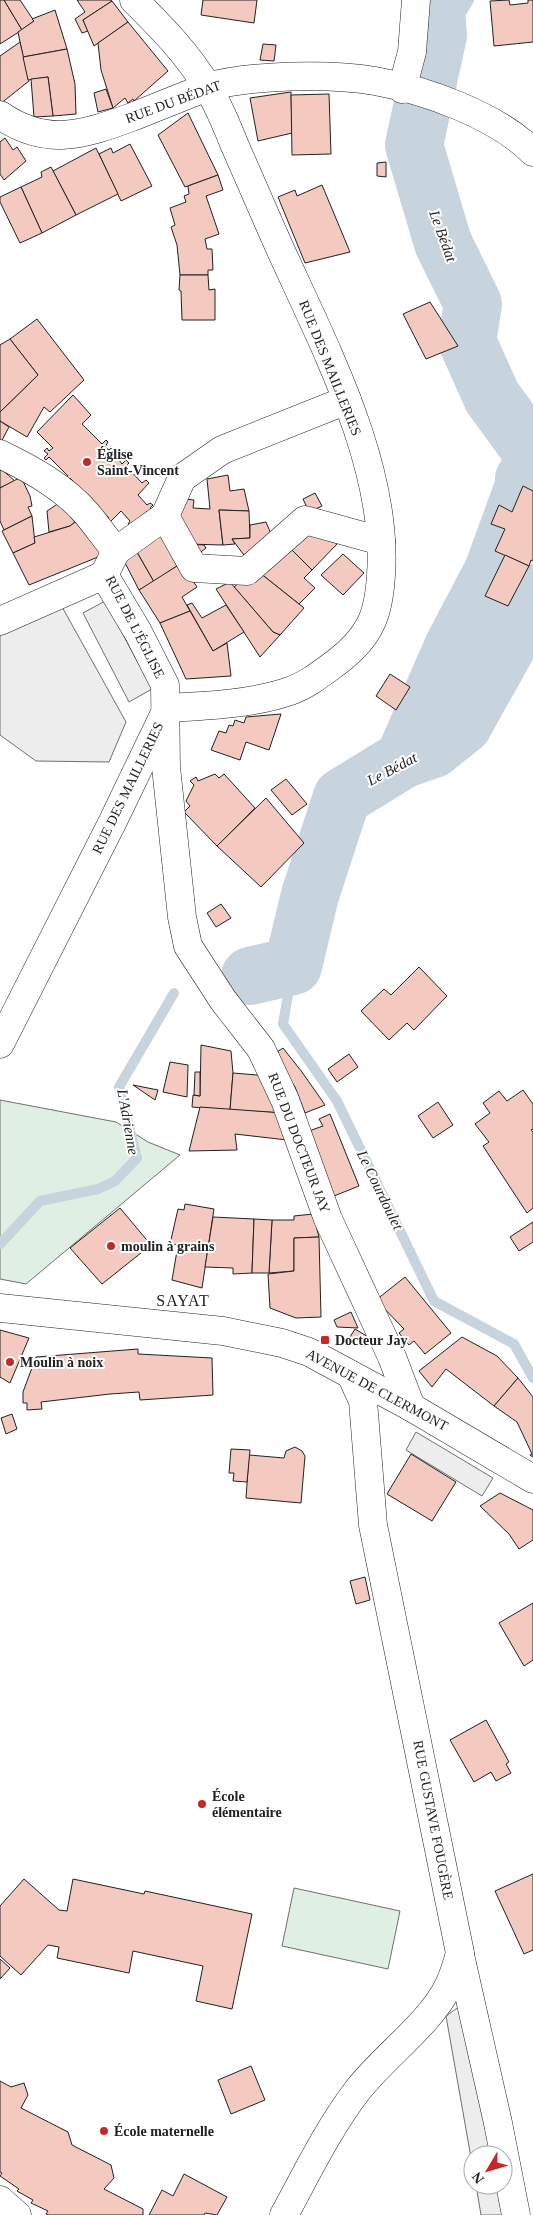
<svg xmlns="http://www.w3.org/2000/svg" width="533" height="2215" viewBox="0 0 533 2215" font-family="'Times New Roman',serif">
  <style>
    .green { fill: #e0efe3; stroke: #6f6f6f }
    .parking { fill: #ededed; stroke: #6f6f6f }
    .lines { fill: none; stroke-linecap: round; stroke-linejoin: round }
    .stream { stroke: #c7d3dd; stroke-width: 10 }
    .river { stroke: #c7d3dd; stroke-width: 58 }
    .building { fill: #f3c9c0; stroke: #222 }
    .minor-casing { stroke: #222; stroke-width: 29 }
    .minor { stroke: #fff; stroke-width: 28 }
    .poi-dot { fill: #c62828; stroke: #fff; stroke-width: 2 }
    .labels { text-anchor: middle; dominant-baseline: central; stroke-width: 4; stroke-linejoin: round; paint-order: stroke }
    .street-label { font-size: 14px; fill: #222; stroke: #fff }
    .poi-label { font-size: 14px; font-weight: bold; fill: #222; stroke: #fff; text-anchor: start }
    .water-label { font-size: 15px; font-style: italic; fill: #222; stroke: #fff }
    .quarter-label { font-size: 16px; letter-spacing: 1px; fill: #222; stroke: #fff }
  </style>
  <rect width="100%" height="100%" fill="#fff"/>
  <g class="green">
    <polygon points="0,1100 116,1122 148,1142 180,1155 26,1284 0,1279"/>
    <polygon points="294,1888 400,1911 388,1969 282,1946"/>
  </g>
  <g class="parking">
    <polygon points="105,601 152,689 129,702 83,613"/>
    <polygon points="61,605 126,722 109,762 36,761 0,735 0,633"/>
    <polygon points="416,1432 493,1478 482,1496 406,1450"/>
    <polygon points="464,2003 493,2155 473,2155 473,2169 446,2016"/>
    <polygon points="476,2185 498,2185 504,2215 481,2215"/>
  </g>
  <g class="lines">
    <g class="stream">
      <polyline points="438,35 459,17 469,0"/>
      <polyline points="293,966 283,1024 337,1101 434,1301 514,1344 533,1378"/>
      <polyline points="0,1244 40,1201 98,1189 115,1181 137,1158 119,1087 174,993"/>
    </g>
    <g class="river">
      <polyline points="435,0 438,35 414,145 443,243 473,304 467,341 492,397 533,453"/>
      <polyline points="404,759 454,645 493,571 525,483 524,479"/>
      <polyline points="250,976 293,966 310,895 342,797 404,759 433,749 463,725 525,614 533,593"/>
    </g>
  </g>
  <g class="building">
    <polygon points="0,0 4,0 22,30 0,44"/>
    <polygon points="4,0 20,0 34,21 22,30"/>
    <polygon points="77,0 110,0 112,1 83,20 88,31 82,33 75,19 85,12"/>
    <polygon points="203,0 257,0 254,23 201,15"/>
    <polygon points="509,0 510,5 528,3 528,0 533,0 533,42 494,46 490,1"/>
    <polygon points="112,1 128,22 94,46 83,20"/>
    <polygon points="55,10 67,49 23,57 18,32 34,21 32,19"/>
    <polygon points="128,22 168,71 134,101 133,99 128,103 125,98 113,108 101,70 98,43"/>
    <polygon points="20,42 29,81 0,104 0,56"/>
    <polygon points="263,44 276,45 274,61 260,60"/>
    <polygon points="67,49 75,84 76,114 53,116 48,77 28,80 23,57"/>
    <polygon points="48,77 53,116 34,117 31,79"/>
    <polygon points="106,89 113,108 98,112 94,93"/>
    <polygon points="291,92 292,133 258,141 250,98"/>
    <polygon points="329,94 331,154 292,155 291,95"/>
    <polygon points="188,113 218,175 185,187 158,135"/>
    <polygon points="5,138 13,150 17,147 26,161 4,180 0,174 0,142"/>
    <polygon points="130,144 152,186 121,201 99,154 111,148 113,153"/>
    <polygon points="96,148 118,194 76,215 53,171"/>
    <polygon points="386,162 386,177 377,176 377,163"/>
    <polygon points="51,167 76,215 42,233 21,187 42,177 41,172"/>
    <polygon points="218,175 223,190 206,196 219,234 205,239 207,249 212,249 213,270 208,270 208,275 180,275 177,245 171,227 175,225 170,208 186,202 184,196 189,194 188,186"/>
    <polygon points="322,185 350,252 305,263 278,197 295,190 297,196"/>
    <polygon points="21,187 42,233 20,243 0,202 0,197"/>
    <polygon points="180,275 208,275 209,290 215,289 215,320 182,320 181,291 179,290"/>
    <polygon points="430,302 458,346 426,359 403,314"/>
    <polygon points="37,319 84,380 50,412 44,407 27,437 0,421 0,412 38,375 10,339"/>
    <polygon points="10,339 38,375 0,412 0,345"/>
    <polygon points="73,395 91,415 82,424 102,444 106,440 108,442 105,447 109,450 111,448 122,458 119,460 122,464 126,460 129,463 126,466 142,483 146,480 149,483 138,495 147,505 150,503 153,505 150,508 153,511 150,514 147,511 131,527 128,524 130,521 121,511 108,524 106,521 109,518 91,499 72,485 75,483 70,478 67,481 65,479 68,476 49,457 46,460 44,458 48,454 44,451 47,448 49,451 53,448 37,432"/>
    <polygon points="0,421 9,427 0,444"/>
    <polygon points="0,468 15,481 0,488"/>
    <polygon points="228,475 230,491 244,489 249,511 219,510 223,545 187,544 182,538 177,498 194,500 193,508 210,509 207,479"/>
    <polygon points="21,477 30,496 32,506 28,507 32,516 4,530 0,521 0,488"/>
    <polygon points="523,486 533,491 533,561 531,560 529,566 495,551 505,529 491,524 499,505 512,512"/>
    <polygon points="315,493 322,506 309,512 303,499"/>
    <polygon points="59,503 75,522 70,526 49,532 47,511"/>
    <polygon points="219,510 249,511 250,538 232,539 235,544 223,545"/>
    <polygon points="32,516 35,543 13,553 2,531"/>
    <polygon points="75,522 84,530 103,555 29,585 13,553 35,543 34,537 70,526"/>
    <polygon points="266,522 274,541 249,562 232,539 250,538 250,525"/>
    <polygon points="317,527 337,544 312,570 288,546"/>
    <polygon points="159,531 177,566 154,582 134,547"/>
    <polygon points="187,544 204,545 206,548 197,555"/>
    <polygon points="288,546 312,570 304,578 315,588 299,604 260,573"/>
    <polygon points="134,547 154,582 139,590 122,557"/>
    <polygon points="343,554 364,573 343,595 321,575"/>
    <polygon points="505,555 529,566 508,606 485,596"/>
    <polygon points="177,566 184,578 189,575 197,587 182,597 190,611 160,623 139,590"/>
    <polygon points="260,573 304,608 280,635 273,632 234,587 244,579"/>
    <polygon points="230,582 273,632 280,635 260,657 216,589"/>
    <polygon points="192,603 202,618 226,605 244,632 213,651 187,605"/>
    <polygon points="190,611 213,651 227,643 231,676 186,679 160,623"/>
    <polygon points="390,674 410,687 396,710 376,696"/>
    <polygon points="281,714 269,750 246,742 240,760 211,750 219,731 226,733 229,725 233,726 235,720 244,723 246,717"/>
    <polygon points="215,774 219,778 224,774 255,808 217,846 184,812 190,806 186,801 194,785 190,781 196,777 198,781"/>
    <polygon points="286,779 307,804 292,815 271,790"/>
    <polygon points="266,798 304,843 261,887 217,846"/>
    <polygon points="221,904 231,918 216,927 207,913"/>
    <polygon points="419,967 447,996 414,1030 407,1023 389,1040 361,1011 384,989 391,995"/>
    <polygon points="201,1045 231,1051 233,1073 230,1110 192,1107 193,1095 200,1096"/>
    <polygon points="283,1048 302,1072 325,1105 305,1113 295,1087 273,1055"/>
    <polygon points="349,1054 358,1067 337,1082 328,1069"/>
    <polygon points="170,1062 188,1065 187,1097 163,1092"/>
    <polygon points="195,1072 200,1072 200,1096 194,1095"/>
    <polygon points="233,1073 269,1076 283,1113 230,1110"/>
    <polygon points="133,1085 158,1090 155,1100"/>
    <polygon points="523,1090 533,1104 533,1129 531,1130 533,1132 533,1208 527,1213 483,1146 489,1142 475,1124 490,1113 483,1103 499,1091 507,1101"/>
    <polygon points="438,1102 453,1125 433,1138 418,1116"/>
    <polygon points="200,1107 283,1113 287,1140 235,1134 237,1150 189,1151"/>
    <polygon points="330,1114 359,1186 329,1198 306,1132 323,1126 319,1119"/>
    <polygon points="185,1204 214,1209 202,1288 172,1280 178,1245 170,1244 178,1209 184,1210"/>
    <polygon points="120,1208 151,1245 102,1284 70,1248"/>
    <polygon points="313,1214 319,1237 294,1238 294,1271 269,1273 272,1220 294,1220 294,1216"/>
    <polygon points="213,1217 254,1219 252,1273 233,1274 233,1268 205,1267"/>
    <polygon points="254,1219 272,1220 269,1273 252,1273"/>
    <polygon points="533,1222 533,1242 519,1251 510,1237"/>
    <polygon points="319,1237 321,1317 296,1318 270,1308 268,1274 294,1271 294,1238"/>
    <polygon points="405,1277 451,1333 425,1354 414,1341 409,1345 399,1333 404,1329 376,1300"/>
    <polygon points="351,1312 358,1328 337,1327 334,1320"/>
    <polygon points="355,1329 370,1338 365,1346 350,1337"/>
    <polygon points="0,1330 29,1338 10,1383 0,1377"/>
    <polygon points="462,1337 497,1356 518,1378 494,1406 446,1369 432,1387 419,1371"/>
    <polygon points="138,1349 138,1354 212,1358 213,1395 140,1400 139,1392 110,1394 41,1402 42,1409 27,1410 27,1403 23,1403 23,1392 36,1357"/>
    <polygon points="518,1378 533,1397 533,1457 530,1455 532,1454 517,1422 494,1406"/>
    <polygon points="12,1414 17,1429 6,1434 1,1418"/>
    <polygon points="295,1447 302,1451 305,1456 301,1503 246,1498 249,1455 284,1458 286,1451"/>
    <polygon points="231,1449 250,1450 247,1482 233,1481 234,1473 229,1473"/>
    <polygon points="411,1454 456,1482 432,1521 387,1494"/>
    <polygon points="500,1493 533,1510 533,1540 519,1549 509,1534 480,1506"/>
    <polygon points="365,1577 370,1600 356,1604 350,1581"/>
    <polygon points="533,1603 533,1660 524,1666 499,1623"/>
    <polygon points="486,1720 509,1762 506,1764 511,1773 496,1781 491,1772 474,1782 450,1740"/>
    <polygon points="533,1874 533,1950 524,1954 495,1891"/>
    <polygon points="24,1879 59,1910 67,1911 73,1879 144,1894 145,1891 252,1914 232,2009 196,2001 203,1966 133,1951 129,1973 57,1958 59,1947 48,1945 21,1975 0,1956 0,1906"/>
    <polygon points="0,1959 10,1968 0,1979"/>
    <polygon points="251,2066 265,2100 231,2114 218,2080"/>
    <polygon points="0,2081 11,2087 24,2083 28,2095 21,2108 68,2132 72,2145 111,2165 114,2178 104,2189 143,2209 143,2215 48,2215 46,2214 48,2211 31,2203 33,2200 17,2191 19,2189 0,2176 2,2173 0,2172"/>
    <polygon points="184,2174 227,2197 217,2215 205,2213 204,2215 149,2215 162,2190 173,2196"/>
  </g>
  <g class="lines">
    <g class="minor-casing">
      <g id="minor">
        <path d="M134,0C162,28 188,54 208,88C219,106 227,126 235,146C248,176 261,206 274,235C319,337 389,462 381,575C380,592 378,610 370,625C363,639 350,652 337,662C322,673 307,685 290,691C253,704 205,706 166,708"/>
        <polyline points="402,89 412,52 416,0"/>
        <path d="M0,115C46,147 83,135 132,117C157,107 182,97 207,87C251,75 330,73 375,81C425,90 496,115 533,152"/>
        <polyline points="347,400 222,450 182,478 165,516 116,551 104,575 138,632 165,685 166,767 182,917 188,946 223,1000 261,1049 285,1100 328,1219 392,1357 411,1407"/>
        <path d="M0,454C31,469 64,487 87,514C97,526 106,539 116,551"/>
        <polyline points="165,516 194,568 247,571 305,520 381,541"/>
        <polyline points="0,621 104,575"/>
        <polyline points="0,1044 113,821 163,717"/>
        <polyline points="0,1308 223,1331 282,1343 309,1352 411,1407 533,1479"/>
        <polyline points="460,1955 498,2123 516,2215"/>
        <polyline points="0,2200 17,2215"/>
        <path d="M284,2215C307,2173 328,2129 357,2091C383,2057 432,2022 449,1985C454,1975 457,1964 460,1953L373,1525L363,1401L351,1375"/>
      </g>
    </g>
    <use href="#minor" class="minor"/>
  </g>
  <g class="poi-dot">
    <circle cx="87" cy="462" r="5"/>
    <circle cx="111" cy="1246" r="5"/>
    <rect x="320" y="1335" width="10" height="10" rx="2.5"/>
    <circle cx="10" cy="1362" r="5"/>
    <circle cx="202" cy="1804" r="5"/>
    <circle cx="104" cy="2131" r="5"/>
  </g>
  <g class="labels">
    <g class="street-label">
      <text transform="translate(173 102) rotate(-20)">RUE DU BÉDAT</text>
      <text transform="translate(330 368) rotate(68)">RUE DES MAILLERIES</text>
      <text transform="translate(135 627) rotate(63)">RUE DE L'ÉGLISE</text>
      <text transform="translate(128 788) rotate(-64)">RUE DES MAILLERIES</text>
      <text transform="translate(299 1143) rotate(69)">RUE DU DOCTEUR JAY</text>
      <text transform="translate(377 1390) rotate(28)">AVENUE DE CLERMONT</text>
      <text transform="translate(433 1820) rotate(79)">RUE GUSTAVE FOUGÈRE</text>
    </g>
    <g class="poi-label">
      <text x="97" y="454">Église<tspan x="97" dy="16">Saint-Vincent</tspan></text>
      <text x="121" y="1246">moulin à grains</text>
      <text x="335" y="1340">Docteur Jay</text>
      <text x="20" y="1362">Moulin à noix</text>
      <text x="212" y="1796">École<tspan x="212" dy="16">élémentaire</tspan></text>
      <text x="114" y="2131">École maternelle</text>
    </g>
    <g class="water-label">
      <text transform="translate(443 236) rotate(70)">Le Bédat</text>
      <text transform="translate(392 769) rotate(-28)">Le Bédat</text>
      <text transform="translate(128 1122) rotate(80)">L'Adrienne</text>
      <text transform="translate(380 1190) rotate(64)">Le Courdoulet</text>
    </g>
    <g class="quarter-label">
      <text x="183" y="1300">SAYAT</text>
    </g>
  </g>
  <g transform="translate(488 2170) rotate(232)"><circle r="24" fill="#ffffff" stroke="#a7a7a7"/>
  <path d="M0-4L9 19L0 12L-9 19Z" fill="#c62828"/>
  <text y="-8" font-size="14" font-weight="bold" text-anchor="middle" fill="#222222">N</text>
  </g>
</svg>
